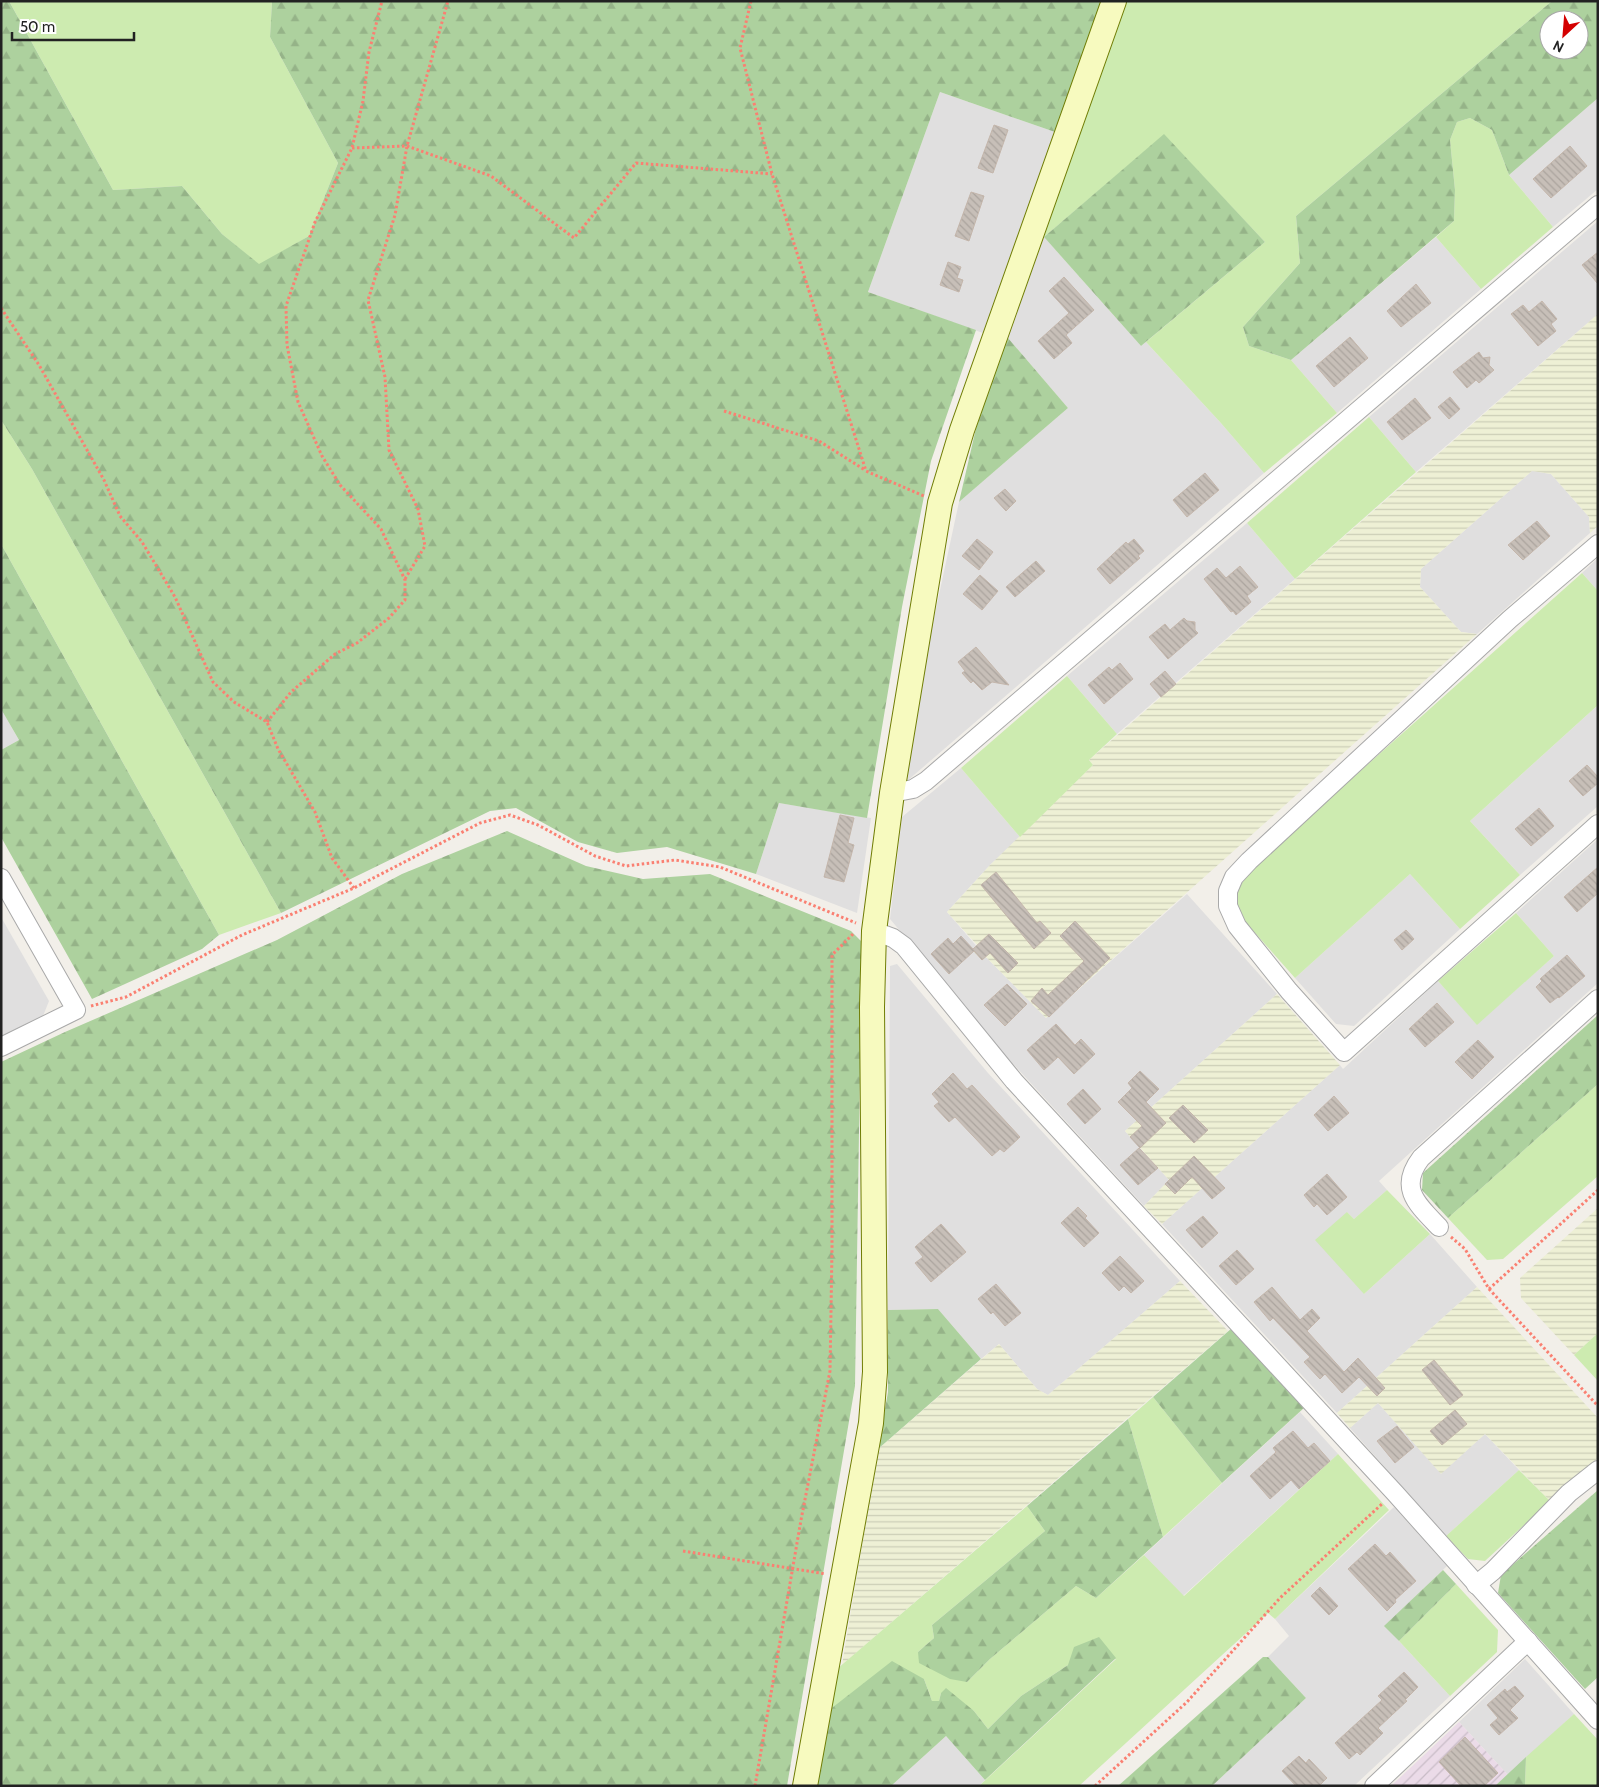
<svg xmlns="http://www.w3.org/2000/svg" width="1599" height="1787" viewBox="0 0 1599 1787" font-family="Cabin,sans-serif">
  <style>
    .residential { fill: #e0dfdf }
    .industrial { fill: url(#industrial-furrows) }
    .farmland { fill: url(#farmland-rules) }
    .grass { fill: #cdebb0 }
    .forest { fill: url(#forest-firs); fill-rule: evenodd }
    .building { fill: url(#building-back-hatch); stroke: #c4b6ab }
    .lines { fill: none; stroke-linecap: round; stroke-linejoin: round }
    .street-casing { stroke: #a9a9a9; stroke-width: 20 }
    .secondary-casing { stroke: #707d05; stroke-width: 26 }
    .path { stroke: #fa8072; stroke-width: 3; stroke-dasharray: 2.5 2.5; stroke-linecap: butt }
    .street { stroke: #fff; stroke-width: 18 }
    .secondary { stroke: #f7fabf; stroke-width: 24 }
  </style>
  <defs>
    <pattern id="industrial-furrows" width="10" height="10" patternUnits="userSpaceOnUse" patternTransform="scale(1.25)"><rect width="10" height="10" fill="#ebdbe8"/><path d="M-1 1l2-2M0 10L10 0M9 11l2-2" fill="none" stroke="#c9bcc7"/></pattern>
    <pattern id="farmland-rules" width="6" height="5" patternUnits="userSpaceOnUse" patternTransform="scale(1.25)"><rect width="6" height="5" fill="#eef0d5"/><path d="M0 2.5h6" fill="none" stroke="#ccceb7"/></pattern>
    <pattern id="forest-firs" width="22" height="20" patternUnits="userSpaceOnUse" patternTransform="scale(1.25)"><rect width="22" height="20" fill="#add19e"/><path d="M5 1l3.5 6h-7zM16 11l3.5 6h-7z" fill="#95b388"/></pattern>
    <pattern id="building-back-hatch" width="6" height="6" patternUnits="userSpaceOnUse" patternTransform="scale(1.25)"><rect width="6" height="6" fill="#c7bfb8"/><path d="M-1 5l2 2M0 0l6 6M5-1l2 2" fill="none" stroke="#aba49e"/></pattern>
  </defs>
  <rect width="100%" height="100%" fill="#f2efe9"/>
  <g class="residential">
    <polygon points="940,92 1055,132 983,333 868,292"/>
    <polygon points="1598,98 1598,189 1553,227 1509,175"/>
    <polygon points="1598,221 1598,314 1416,472 1369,417"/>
    <polygon points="1044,237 1141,346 1146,342 1220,422 1264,473 907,781 921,678 959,502 1068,408 1008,338"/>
    <polygon points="1436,237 1481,289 1337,413 1291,360"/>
    <polygon points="1532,471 1551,474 1589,517 1590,533 1477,634 1461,632 1420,587 1421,569"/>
    <polygon points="1247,523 1295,579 1117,734 1067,676"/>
    <polygon points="1598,558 1598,591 1582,573"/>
    <polygon points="1598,705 1598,806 1520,875 1470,821"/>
    <polygon points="1,709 19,740 1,750"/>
    <polygon points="961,768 1020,837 990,865 947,912 986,957 1046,1018 1187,894 1277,994 1125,1131 1169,1180 1144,1206 1005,1055 890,919 902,817"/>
    <polygon points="779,803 871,818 857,913 756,874"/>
    <polygon points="1598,839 1598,983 1379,1181 1387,1190 1354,1219 1347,1212 1364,1294 1430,1234 1477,1287 1337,1413 1162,1224 1340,1065 1343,1069 1438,981 1477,1024 1554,956 1516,913"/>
    <polygon points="1410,874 1460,929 1354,1026 1336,1024 1295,978"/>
    <polygon points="1,917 49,1001 43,1016 1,1036"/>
    <polygon points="897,964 988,1073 1180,1281 1048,1395 1037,1389 999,1344 981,1359 938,1309 888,1310 890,966"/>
    <polygon points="1378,1403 1441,1473 1485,1434 1519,1470 1446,1536 1350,1428"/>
    <polygon points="1300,1412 1338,1454 1183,1596 1144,1555"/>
    <polygon points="1394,1507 1447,1566 1385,1626 1450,1696 1354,1786 1212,1786 1306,1698 1268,1657 1289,1636 1275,1619"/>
    <polygon points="1525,1659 1574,1714 1508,1775 1459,1722"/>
    <polygon points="946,1736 985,1780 979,1786 891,1786"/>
  </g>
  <polygon class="industrial" points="1459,1722 1508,1775 1495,1786 1391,1786"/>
  <g class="farmland">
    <polygon points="1598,314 1598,526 1590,533 1589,517 1551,474 1532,471 1421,569 1420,587 1461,632 1477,634 1046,1018 986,957 982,960 972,950 977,945 947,912 990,865 1093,765 1089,760"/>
    <polygon points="1277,994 1340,1065 1162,1224 1144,1206 1169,1180 1125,1131"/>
    <polygon points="1598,1208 1598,1333 1574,1355 1521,1298 1520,1278"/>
    <polygon points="1180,1281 1228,1331 842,1665 878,1449 999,1344 1037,1389 1048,1395"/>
    <polygon points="1477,1287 1598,1418 1598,1458 1550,1501 1485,1434 1441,1474 1378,1403 1350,1428 1337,1413"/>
  </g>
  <g class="grass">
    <polygon points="9,1 272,1 270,37 338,163 309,236 259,265 222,234 182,186 113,190"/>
    <polygon points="1125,1 1552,1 1296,216 1300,263 1243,327 1249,346 1291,360 1337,413 1264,473 1220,422 1146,342 1265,242 1164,135 1044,237 1104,58"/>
    <polygon points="1470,118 1492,130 1509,175 1553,227 1481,289 1436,237 1454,221 1455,190 1450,140 1457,122"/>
    <polygon points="1369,417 1416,472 1295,579 1247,523"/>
    <polygon points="1,420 32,469 281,913 219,935 1,544"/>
    <polygon points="1582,573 1598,591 1598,705 1470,821 1520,875 1460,929 1410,874 1295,978 1232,907 1236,882"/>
    <polygon points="1067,676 1117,734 1089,760 1093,765 1020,837 961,768"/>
    <polygon points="1516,913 1554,956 1477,1025 1438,981"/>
    <polygon points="1598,1084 1598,1176 1503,1259 1487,1260 1448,1218"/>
    <polygon points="1387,1190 1430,1234 1364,1294 1315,1240 1347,1212 1354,1219"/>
    <polygon points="1598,1333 1598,1381 1574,1355"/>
    <polygon points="1153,1397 1222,1483 1163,1537 1128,1419"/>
    <polygon points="1338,1454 1389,1510 1275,1619 1268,1613 1079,1786 979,1786 1116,1659 1068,1665 1021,1696 988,1729 974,1711 941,1693 939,1701 932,1701 924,1679 828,1711 837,1669 1027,1506 1045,1531 932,1625 934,1638 918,1652 967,1682 990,1659 1076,1586 1096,1598 1144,1555 1184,1596"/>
    <polygon points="1519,1470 1550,1501 1485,1561 1468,1559 1446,1536"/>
    <polygon points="1456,1584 1498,1630 1497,1652 1450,1696 1399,1641"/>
    <polygon points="1574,1714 1598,1740 1598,1786 1525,1786 1526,1757"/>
  </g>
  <g class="forest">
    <polygon points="1,1 9,1 113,190 182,186 222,234 259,264 309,236 338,163 270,37 272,1 1102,1 1055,132 940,92 868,292 976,330 931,461 902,607 867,818 779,803 756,874 667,847 617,853 578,842 516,808 490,811 281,913 32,469 1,420"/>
    <path d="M1552,1H1598V98L1509,175L1492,130L1470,118L1457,122L1450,140L1455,190L1454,221L1291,360L1249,346L1243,327L1300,263L1296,216ZM1549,20H1579V50H1549Z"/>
    <polygon points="1164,134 1265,242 1141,346 1044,237"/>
    <polygon points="1008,338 1068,408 959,502 983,398"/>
    <polygon points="1,544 219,935 202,949 92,999 1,837 1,750 19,740 1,709"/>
    <polygon points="507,831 586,866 643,879 710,874 851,931 862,942 855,1386 787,1786 1,1786 1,1062 65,1032 277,940 402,874"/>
    <polygon points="1598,1015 1598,1084 1448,1218 1422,1190 1423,1173"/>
    <polygon points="938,1309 981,1359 878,1449 888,1392 888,1310"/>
    <polygon points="1232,1328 1305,1407 1222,1483 1153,1397"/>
    <polygon points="1128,1419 1163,1537 1096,1598 1076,1586 990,1659 967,1682 950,1679 919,1663 918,1652 934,1638 932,1625 1045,1531 1027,1506"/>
    <polygon points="1598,1490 1598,1677 1585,1689 1498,1593 1501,1575"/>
    <polygon points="1443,1570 1456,1584 1399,1641 1384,1626"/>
    <polygon points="1099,1637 1116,1658 985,1780 946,1736 891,1786 816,1786 828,1711 892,1661 924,1679 932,1701 939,1701 941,1693 946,1688 974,1711 988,1729 1021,1696 1068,1665 1074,1647"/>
    <polygon points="1263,1657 1268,1657 1306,1698 1212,1786 1118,1786"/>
    <polygon points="1526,1757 1525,1786 1495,1786"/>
  </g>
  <g class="building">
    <polygon points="994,125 1008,130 993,173 978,168"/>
    <polygon points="1570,146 1587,166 1551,198 1533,179"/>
    <polygon points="971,192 984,196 969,241 955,236"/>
    <polygon points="1598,252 1598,284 1582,265"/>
    <polygon points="948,262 961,267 957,278 963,280 959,292 940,285"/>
    <polygon points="1064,277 1094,310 1066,335 1072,343 1054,359 1038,341 1069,313 1049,291"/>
    <polygon points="1416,284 1431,303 1401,327 1387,311"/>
    <polygon points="1542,301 1557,319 1551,324 1556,331 1538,346 1511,314 1523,305 1529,312"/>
    <polygon points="1350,337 1368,358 1334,387 1316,366"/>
    <polygon points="1479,352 1483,358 1490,357 1489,365 1494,370 1479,383 1476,380 1467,388 1453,372"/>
    <polygon points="1450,397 1460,409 1449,419 1438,407"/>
    <polygon points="1415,398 1431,418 1402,440 1387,422"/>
    <polygon points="1205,473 1219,490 1187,517 1173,500"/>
    <polygon points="1005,489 1016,501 1006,511 994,498"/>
    <polygon points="1537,521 1550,536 1523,560 1508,545"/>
    <polygon points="977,539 993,552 979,570 962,556"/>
    <polygon points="1134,539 1144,551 1138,556 1140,558 1110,584 1097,569 1126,542 1128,544"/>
    <polygon points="1036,561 1045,571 1015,597 1006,587"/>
    <polygon points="1240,566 1258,587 1247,596 1251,602 1236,615 1233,611 1231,612 1204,579 1217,568 1226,578"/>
    <polygon points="980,575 998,591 982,610 963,594"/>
    <polygon points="1184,618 1187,621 1195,622 1195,630 1198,633 1168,659 1149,637 1165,624 1170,630"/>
    <polygon points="976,647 1009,685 992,682 982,690 973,681 971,683 962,673 965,671 958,662"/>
    <polygon points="1120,663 1133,679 1104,704 1088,685 1109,667 1112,670"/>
    <polygon points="1165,671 1176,684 1161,697 1150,684"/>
    <polygon points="1587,765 1598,777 1598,783 1583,796 1569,781"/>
    <polygon points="1539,808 1554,826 1531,846 1515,829"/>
    <polygon points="840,815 854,818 848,843 854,845 844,882 824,877"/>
    <polygon points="1598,867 1598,893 1577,912 1564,897"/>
    <polygon points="996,872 1037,923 1040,921 1051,933 1034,949 981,885"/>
    <polygon points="1075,921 1110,958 1049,1017 1031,1001 1042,988 1048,995 1084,961 1060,936"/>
    <polygon points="1406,930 1414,939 1402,950 1394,940"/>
    <polygon points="989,934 1018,963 1008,973 990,953 982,960 974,951 949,974 931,954 948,938 953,944 961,936 973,949"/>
    <polygon points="1567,955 1585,976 1559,998 1558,997 1550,1003 1536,987 1542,981 1540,979"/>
    <polygon points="1007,984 1027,1004 1005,1026 984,1005"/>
    <polygon points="1437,1003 1454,1022 1425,1047 1409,1029"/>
    <polygon points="1056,1024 1075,1045 1081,1039 1095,1054 1074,1074 1058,1057 1044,1070 1027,1050"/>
    <polygon points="1478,1040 1494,1057 1472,1079 1455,1062"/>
    <polygon points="1140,1071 1159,1089 1146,1102 1166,1123 1140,1148 1130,1137 1142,1126 1118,1102 1132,1088 1128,1083"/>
    <polygon points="953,1073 967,1089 972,1085 1020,1137 1004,1152 1000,1149 992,1156 955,1117 949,1122 934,1106 939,1102 932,1094"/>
    <polygon points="1083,1089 1101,1109 1085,1124 1067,1104"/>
    <polygon points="1334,1096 1349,1113 1328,1131 1314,1115"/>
    <polygon points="1183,1105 1208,1130 1194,1143 1169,1118"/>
    <polygon points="1139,1148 1158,1168 1138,1185 1120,1165"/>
    <polygon points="1194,1156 1225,1188 1212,1199 1192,1177 1175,1194 1165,1184"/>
    <polygon points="1327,1174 1347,1197 1327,1215 1317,1204 1314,1207 1304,1195"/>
    <polygon points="1078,1207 1087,1216 1085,1218 1099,1233 1084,1247 1061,1223"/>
    <polygon points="1203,1216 1218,1233 1202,1248 1186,1230"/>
    <polygon points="941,1224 966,1252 931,1282 915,1263 923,1257 915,1247"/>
    <polygon points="1237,1250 1254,1269 1236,1285 1219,1266"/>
    <polygon points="1120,1256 1144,1281 1131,1293 1124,1286 1119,1291 1102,1273"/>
    <polygon points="996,1284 1021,1313 1005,1326 993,1312 991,1314 978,1299"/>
    <polygon points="1272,1287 1300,1320 1312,1309 1320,1318 1307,1331 1344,1372 1358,1358 1385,1388 1377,1396 1359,1377 1342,1393 1325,1374 1320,1379 1304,1362 1310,1357 1273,1318 1270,1321 1254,1302"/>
    <polygon points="1434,1360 1463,1395 1450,1405 1422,1370"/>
    <polygon points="1455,1410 1467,1424 1442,1445 1430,1431"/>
    <polygon points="1397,1426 1414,1447 1395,1463 1377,1441"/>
    <polygon points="1293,1431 1308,1448 1314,1443 1330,1461 1299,1489 1291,1480 1270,1499 1250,1476 1276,1452 1273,1448"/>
    <polygon points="1375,1544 1386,1556 1390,1552 1416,1581 1395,1600 1396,1602 1387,1611 1348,1569"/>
    <polygon points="1320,1587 1338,1606 1329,1615 1311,1596"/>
    <polygon points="1404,1672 1418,1687 1405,1700 1407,1701 1378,1728 1383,1733 1360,1755 1357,1752 1349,1759 1335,1743 1382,1700 1378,1696"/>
    <polygon points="1515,1686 1524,1696 1510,1710 1518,1718 1499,1735 1490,1725 1498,1718 1487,1705 1505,1689 1507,1692"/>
    <polygon points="1465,1737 1498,1773 1484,1786 1461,1786 1439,1762"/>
    <polygon points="1299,1756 1306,1763 1309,1759 1327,1778 1319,1786 1296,1786 1282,1771"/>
  </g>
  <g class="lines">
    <g class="street-casing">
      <g id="street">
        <polyline points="1598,544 1510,619 1249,861 1234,877 1228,891 1228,906 1237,926 1289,991 1344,1052 1598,824"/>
        <polyline points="892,793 913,789 926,781 1598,205"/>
        <polyline points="1,878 76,1010 1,1047"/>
        <polyline points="874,931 893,938 904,946 1014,1081 1395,1493 1598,1720"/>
        <path d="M1439,1227C1417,1204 1398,1188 1421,1158L1598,999"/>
        <polyline points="1476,1585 1493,1571 1569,1493 1598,1470"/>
        <polyline points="1374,1786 1528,1641"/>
      </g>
    </g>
    <g class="secondary-casing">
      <polyline id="secondary" points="805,1786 871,1423 875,1372 872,1007 874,931 892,793 940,503 962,430 1114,1"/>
    </g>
    <g class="path">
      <polyline points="751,1 740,48 772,174 866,471 924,496"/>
      <polyline points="352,148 407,146 491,176 574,238 636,163 772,174"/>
      <polyline points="1,308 39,365 104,480 120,516 142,542 175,597 213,682 234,702 267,722 278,749 315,812 332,858 354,888"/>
      <polyline points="724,411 819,441 865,470"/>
      <polyline points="405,579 425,546 418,509 389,450 385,377 368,300 395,215 407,146 448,1"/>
      <polyline points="267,722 291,692 335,654 357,643 389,618 405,600 405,580 381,529 340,485 322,456 298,402 287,345 286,306 315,222 352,148 363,101 369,52 382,1"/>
      <polyline points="91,1006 126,997 242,935 354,888 480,823 510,815 538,825 595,856 626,866 675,860 720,867 856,923"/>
      <polyline points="1451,1237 1465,1249 1489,1289 1598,1406"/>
      <polyline points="1489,1289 1598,1190"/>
      <polyline points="683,1551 826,1574"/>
      <polyline points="755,1786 801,1520 830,1371 832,1250 832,955 854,933"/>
      <polyline points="1095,1786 1187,1702 1280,1598 1383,1503"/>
    </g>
    <use href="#street" class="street"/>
    <use href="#secondary" class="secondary"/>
  </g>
  <rect width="1599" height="1787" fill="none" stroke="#222222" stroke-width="5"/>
  <g transform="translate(1564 35) rotate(206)"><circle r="24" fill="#ffffff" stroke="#a7a7a7"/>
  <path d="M0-4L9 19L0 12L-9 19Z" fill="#d40000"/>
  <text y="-8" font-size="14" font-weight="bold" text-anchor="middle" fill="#222222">N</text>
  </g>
  <path d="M12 32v8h122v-8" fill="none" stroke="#222222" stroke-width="2.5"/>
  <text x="20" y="32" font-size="15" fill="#222222" stroke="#ffffff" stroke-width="4" paint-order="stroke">50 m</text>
</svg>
